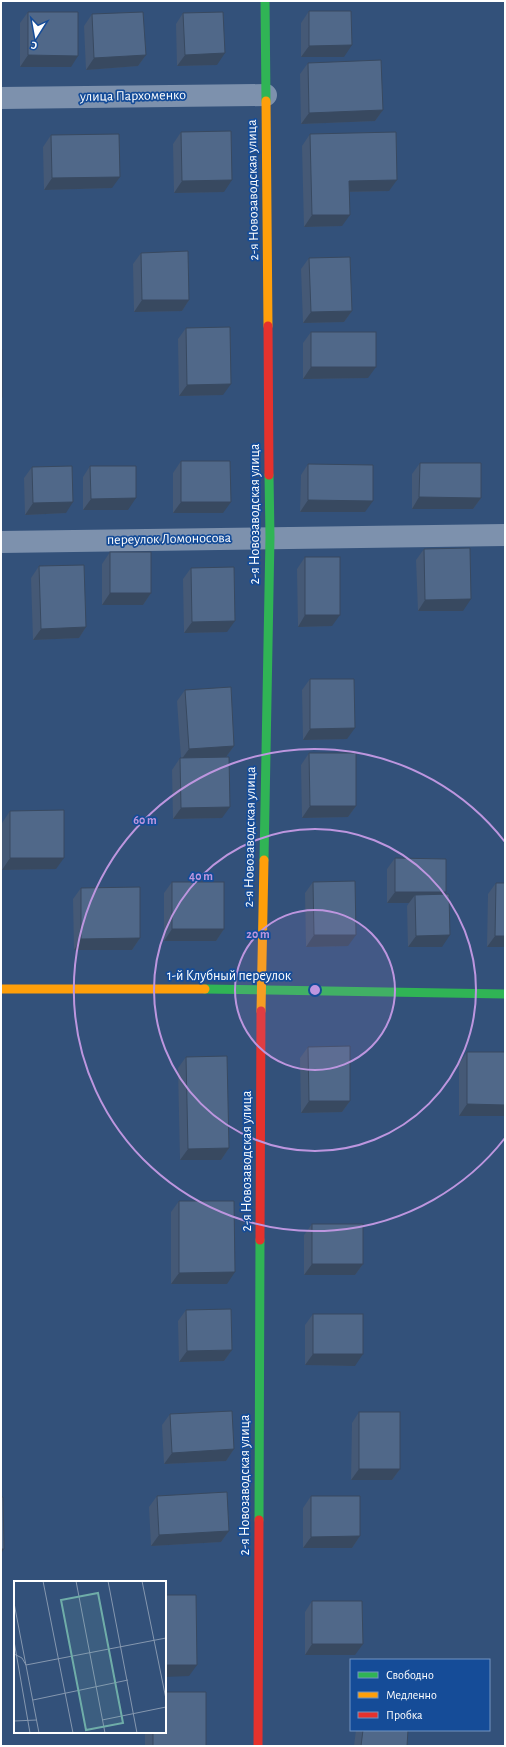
<svg xmlns="http://www.w3.org/2000/svg" width="506" height="1747" viewBox="0 0 506 1747" font-family="'Alegreya Sans',sans-serif">
  <style>
    .lines { fill: none; stroke-linecap: round; stroke-linejoin: round }
    .street { stroke: #7d91ad; stroke-width: 22 }
    .fast { stroke: #30b455; stroke-width: 9 }
    .slow { stroke: #ff9f0a; stroke-width: 9 }
    .jam { stroke: #e5322d; stroke-width: 9 }
    .wall { fill: #455976 }
    .shaded-wall { fill: #384960 }
    .building { fill: #506889; stroke: #384960 }
    .ring { fill: none; stroke: #bd96df; stroke-width: 2 }
    .labels { text-anchor: middle; dominant-baseline: central; stroke-width: 3.5; stroke-linejoin: round; paint-order: stroke }
    .street-label { font-size: 14px; fill: #fff; stroke: #154c98 }
    .inset-road { fill: none; stroke: #8597af; stroke-width: 1 }
    .view { fill: #6fada8; fill-opacity: 0.15; stroke: #6fada8; stroke-width: 2 }
    .inset-edge { fill: none; stroke: #fff; stroke-width: 2 }
    .centre { fill: #bd96df; stroke: #154c98; stroke-width: 2 }
    .ring-label { font-size: 12px; text-anchor: middle; font-weight: bold; fill: #bd96df; stroke: #154c98; stroke-width: 3.5; stroke-linejoin: round; paint-order: stroke }
  </style>
  <rect width="100%" height="100%" fill="#33517a"/>
  <g class="lines">
    <g class="street">
      <polyline points="1,98 266,95"/>
      <polyline points="1,542 505,535"/>
    </g>
    <g class="fast">
      <polyline points="265,1 266,101"/>
      <polyline points="264,860 270,537 269,475"/>
      <polyline points="205,989 505,994"/>
      <polyline points="259,1520 260,1240"/>
    </g>
    <g class="slow">
      <polyline points="266,101 268,326"/>
      <polyline points="1,989 205,989"/>
      <polyline points="261,1011 264,860"/>
    </g>
    <g class="jam">
      <polyline points="268,326 269,475"/>
      <polyline points="260,1240 261,1011"/>
      <polyline points="258,1746 259,1520"/>
    </g>
  </g>
  <g class="wall">
    <polygon points="309,11 344,57 301,57 301,23"/>
    <polygon points="28,12 71,67 20,67 20,23"/>
    <polygon points="183,13 217,65 177,66 176,24"/>
    <polygon points="92,14 146,55 138,66 86,70 84,26"/>
    <polygon points="308,63 383,110 375,121 301,124 300,74"/>
    <polygon points="181,132 224,192 174,193 173,144"/>
    <polygon points="310,134 389,191 349,192 342,226 304,227 302,146"/>
    <polygon points="51,135 112,188 44,190 43,147"/>
    <polygon points="141,253 189,300 182,311 134,312 133,264"/>
    <polygon points="309,258 352,311 344,322 303,323 301,269"/>
    <polygon points="186,328 223,395 179,396 178,339"/>
    <polygon points="311,332 368,378 303,379 303,343"/>
    <polygon points="181,461 223,513 173,513 173,473"/>
    <polygon points="420,463 481,498 473,509 412,509 412,474"/>
    <polygon points="308,464 365,512 300,512 301,475"/>
    <polygon points="90,466 128,510 83,510 83,477"/>
    <polygon points="32,467 66,513 25,515 24,478"/>
    <polygon points="424,549 463,611 418,611 416,560"/>
    <polygon points="110,552 151,593 143,605 102,605 102,564"/>
    <polygon points="305,557 332,626 298,627 297,569"/>
    <polygon points="39,566 86,627 79,638 33,640 31,578"/>
    <polygon points="191,568 227,632 184,633 183,579"/>
    <polygon points="310,679 347,739 303,740 302,690"/>
    <polygon points="185,690 234,746 226,757 222,818 173,819 172,770 180,758 181,758 177,701"/>
    <polygon points="309,753 356,806 348,817 302,818 301,765"/>
    <polygon points="10,811 56,869 2,870 2,823"/>
    <polygon points="395,858 444,894 442,947 408,947 407,906 409,903 387,903 387,869"/>
    <polygon points="172,882 224,929 216,941 164,941 164,893"/>
    <polygon points="313,882 348,946 306,947 305,893"/>
    <polygon points="496,883 505,947 487,947 488,894"/>
    <polygon points="81,888 140,938 132,950 74,950 73,899"/>
    <polygon points="308,1047 350,1101 342,1112 301,1113 300,1058"/>
    <polygon points="467,1052 505,1052 505,1116 459,1116 459,1064"/>
    <polygon points="186,1057 229,1148 221,1160 180,1160 178,1068"/>
    <polygon points="179,1201 227,1284 171,1284 171,1212"/>
    <polygon points="312,1224 363,1264 355,1275 304,1275 304,1235"/>
    <polygon points="186,1310 232,1350 224,1361 179,1362 178,1321"/>
    <polygon points="313,1314 355,1366 305,1365 305,1325"/>
    <polygon points="359,1412 400,1469 392,1480 351,1480 352,1423"/>
    <polygon points="170,1414 234,1449 226,1461 164,1464 162,1425"/>
    <polygon points="157,1496 229,1531 221,1542 151,1546 149,1507"/>
    <polygon points="311,1496 360,1536 352,1548 303,1548 303,1508"/>
    <polygon points="312,1601 355,1655 305,1655 305,1612"/>
    <polygon points="356,1730 408,1730 407,1746 354,1746"/>
    <polygon points="145,1732 165,1732 206,1746 145,1746"/>
  </g>
  <g class="shaded-wall">
    <polygon points="352,45 344,57 301,57 309,46"/>
    <polygon points="225,53 217,65 177,66 185,55"/>
    <polygon points="28,55 78,56 71,67 20,67"/>
    <polygon points="146,55 138,66 86,70 94,58"/>
    <polygon points="383,110 375,121 301,124 309,113"/>
    <polygon points="120,177 112,188 44,190 52,178"/>
    <polygon points="232,180 224,192 174,193 182,181"/>
    <polygon points="397,180 389,191 341,192 349,181"/>
    <polygon points="312,215 350,215 342,226 304,227"/>
    <polygon points="142,300 189,300 182,311 134,312"/>
    <polygon points="352,311 344,322 303,323 311,312"/>
    <polygon points="311,367 376,367 368,378 303,379"/>
    <polygon points="231,384 223,395 179,396 187,385"/>
    <polygon points="419,497 481,498 473,509 412,509"/>
    <polygon points="136,498 128,510 83,510 91,499"/>
    <polygon points="308,500 373,501 365,512 300,512"/>
    <polygon points="73,502 66,513 25,515 33,503"/>
    <polygon points="181,502 231,502 223,513 173,513"/>
    <polygon points="110,593 151,593 143,605 102,605"/>
    <polygon points="471,599 463,611 418,611 425,600"/>
    <polygon points="305,615 340,615 332,626 298,627"/>
    <polygon points="235,621 227,632 184,633 192,622"/>
    <polygon points="86,627 79,638 33,640 41,629"/>
    <polygon points="355,728 347,739 303,740 310,729"/>
    <polygon points="234,746 226,757 181,760 189,749"/>
    <polygon points="310,806 356,806 348,817 302,818"/>
    <polygon points="230,807 222,818 173,819 181,808"/>
    <polygon points="10,858 64,858 56,869 2,870"/>
    <polygon points="395,892 446,892 438,904 415,895 409,903 387,903"/>
    <polygon points="172,929 224,929 216,941 164,941"/>
    <polygon points="314,935 356,935 348,946 306,947"/>
    <polygon points="450,935 442,947 408,947 416,936"/>
    <polygon points="495,936 505,936 505,947 487,947"/>
    <polygon points="140,938 132,950 74,950 81,939"/>
    <polygon points="309,1101 350,1101 342,1112 301,1113"/>
    <polygon points="467,1104 505,1105 505,1116 459,1116"/>
    <polygon points="229,1148 221,1160 180,1160 188,1149"/>
    <polygon points="312,1264 363,1264 355,1275 304,1275"/>
    <polygon points="235,1272 227,1284 171,1284 179,1273"/>
    <polygon points="232,1350 224,1361 179,1362 187,1351"/>
    <polygon points="313,1354 363,1354 355,1366 305,1365"/>
    <polygon points="234,1449 226,1461 164,1464 172,1453"/>
    <polygon points="359,1469 400,1469 392,1480 351,1480"/>
    <polygon points="229,1531 221,1542 151,1546 159,1535"/>
    <polygon points="360,1536 352,1548 303,1548 311,1537"/>
    <polygon points="1,1549 4,1549 1,1554"/>
    <polygon points="312,1644 363,1644 355,1655 305,1655"/>
    <polygon points="165,1665 197,1665 189,1676 165,1677"/>
  </g>
  <g class="building">
    <polygon points="309,11 351,11 352,45 309,46"/>
    <polygon points="28,12 78,12 78,56 28,55"/>
    <polygon points="143,12 146,55 94,58 92,14"/>
    <polygon points="223,12 225,53 185,55 183,13"/>
    <polygon points="381,60 383,110 309,113 308,63"/>
    <polygon points="231,131 232,180 182,181 181,132"/>
    <polygon points="396,132 397,180 349,181 350,215 312,215 310,134"/>
    <polygon points="119,134 120,177 52,178 51,135"/>
    <polygon points="188,251 189,300 142,300 141,253"/>
    <polygon points="350,257 352,311 311,312 309,258"/>
    <polygon points="230,327 231,384 187,385 186,328"/>
    <rect x="311" y="332" width="65" height="35"/>
    <rect x="1" y="350" width="1" height="47"/>
    <polygon points="181,461 230,461 231,502 181,502"/>
    <polygon points="420,463 481,463 481,498 419,497"/>
    <polygon points="308,464 373,465 373,501 308,500"/>
    <polygon points="72,466 73,502 33,503 32,467"/>
    <polygon points="90,466 136,466 136,498 91,499"/>
    <polygon points="470,548 471,599 425,600 424,549"/>
    <rect x="110" y="552" width="41" height="41"/>
    <rect x="305" y="557" width="35" height="58"/>
    <polygon points="84,565 86,627 41,629 39,566"/>
    <polygon points="234,567 235,621 192,622 191,568"/>
    <polygon points="310,679 354,679 355,728 310,729"/>
    <polygon points="231,687 234,746 189,749 185,690"/>
    <polygon points="309,753 356,753 356,806 310,806"/>
    <polygon points="229,757 230,807 181,808 180,758"/>
    <polygon points="64,810 64,858 10,858 10,811"/>
    <polygon points="395,858 446,859 446,892 395,892"/>
    <polygon points="355,881 356,935 314,935 313,882"/>
    <rect x="172" y="882" width="52" height="47"/>
    <polygon points="496,883 505,883 505,936 495,936"/>
    <polygon points="140,887 140,938 81,939 81,888"/>
    <polygon points="449,894 450,935 416,936 415,895"/>
    <polygon points="350,1046 350,1101 309,1101 308,1047"/>
    <polygon points="467,1052 505,1052 505,1105 467,1104"/>
    <polygon points="227,1056 229,1148 188,1149 186,1057"/>
    <polygon points="179,1201 234,1201 235,1272 179,1273"/>
    <rect x="312" y="1224" width="51" height="40"/>
    <polygon points="231,1309 232,1350 187,1351 186,1310"/>
    <rect x="313" y="1314" width="50" height="40"/>
    <polygon points="232,1411 234,1449 172,1453 170,1414"/>
    <rect x="359" y="1412" width="41" height="57"/>
    <polygon points="227,1492 229,1531 159,1535 157,1496"/>
    <polygon points="311,1496 360,1496 360,1536 311,1537"/>
    <polygon points="1,1497 3,1497 4,1549 1,1549"/>
    <polygon points="165,1595 196,1595 197,1665 165,1665"/>
    <polygon points="312,1601 362,1601 363,1644 312,1644"/>
    <polygon points="165,1692 206,1692 206,1746 153,1746 153,1732 165,1732"/>
    <polygon points="363,1730 408,1730 407,1746 361,1746"/>
  </g>
  <circle cx="315" cy="990" r="80" fill="#bd96df" fill-opacity=".12"/>
  <g class="ring">
    <circle cx="315" cy="990" r="80"/>
    <circle cx="315" cy="990" r="161"/>
    <path d="M505 1138A241 241 0 1 1 505 842"/>
  </g>
  <g class="labels">
    <g class="street-label">
      <text transform="translate(133 96) rotate(-1)">улица Пархоменко</text>
      <text transform="translate(253 190) rotate(-91)">2-я Новозаводская улица</text>
      <text transform="translate(255 514) rotate(-90)">2-я Новозаводская улица</text>
      <text transform="translate(169 539) rotate(-1)">переулок Ломоносова</text>
      <text transform="translate(250 837) rotate(-89)">2-я Новозаводская улица</text>
      <text x="229" y="976">1-й Клубный переулок</text>
      <text transform="translate(247 1161) rotate(-90)">2-я Новозаводская улица</text>
      <text transform="translate(245 1485) rotate(-90)">2-я Новозаводская улица</text>
    </g>
  </g>
  <g transform="translate(14 1581)">
    <rect width="152" height="152" fill="#33517a"/>
    <path class="inset-road" d="M29,0L59,152M62,0L91,152M94,0L123,152M128,0L152,118M0,22L25,152M0,60L16,152M0,73L8,77L12,84L152,57M19,119L114,99M88,139L152,126M0,140L23,139"/>
    <path class="view" d="M84,12L109,142L72,149L47,19Z"/>
    <rect width="152" height="152" class="inset-edge"/>
  </g>
  <circle cx="315" cy="990" r="6" class="centre"/>
  <g class="ring-label">
    <text x="145" y="824">60 m</text>
    <text x="201" y="880">40 m</text>
    <text x="258" y="938">20 m</text>
  </g>
  <rect width="506" height="1747" fill="none" stroke="#ffffff" stroke-width="4"/>
  <rect x="350" y="1659" width="140" height="72" fill="#154c98" stroke="#7394c1"/>
  <rect x="358" y="1672" width="20" height="6" fill="#30b455" stroke="#7394c1"/>
  <text x="386" y="1679" font-size="12" fill="#ffffff">Свободно</text>
  <rect x="358" y="1692" width="20" height="6" fill="#ff9f0a" stroke="#7394c1"/>
  <text x="386" y="1699" font-size="12" fill="#ffffff">Медленно</text>
  <rect x="358" y="1712" width="20" height="6" fill="#e5322d" stroke="#7394c1"/>
  <text x="386" y="1719" font-size="12" fill="#ffffff">Пробка</text>
  <g transform="translate(36 36) rotate(191)" stroke="#154c98" stroke-width="3" paint-order="stroke">
  <path d="M0-3L7 15L0 10L-7 15Z" fill="#ffffff"/>
  <text y="-6" font-size="11" font-weight="bold" text-anchor="middle" fill="#ffffff">С</text>
  </g>
</svg>
